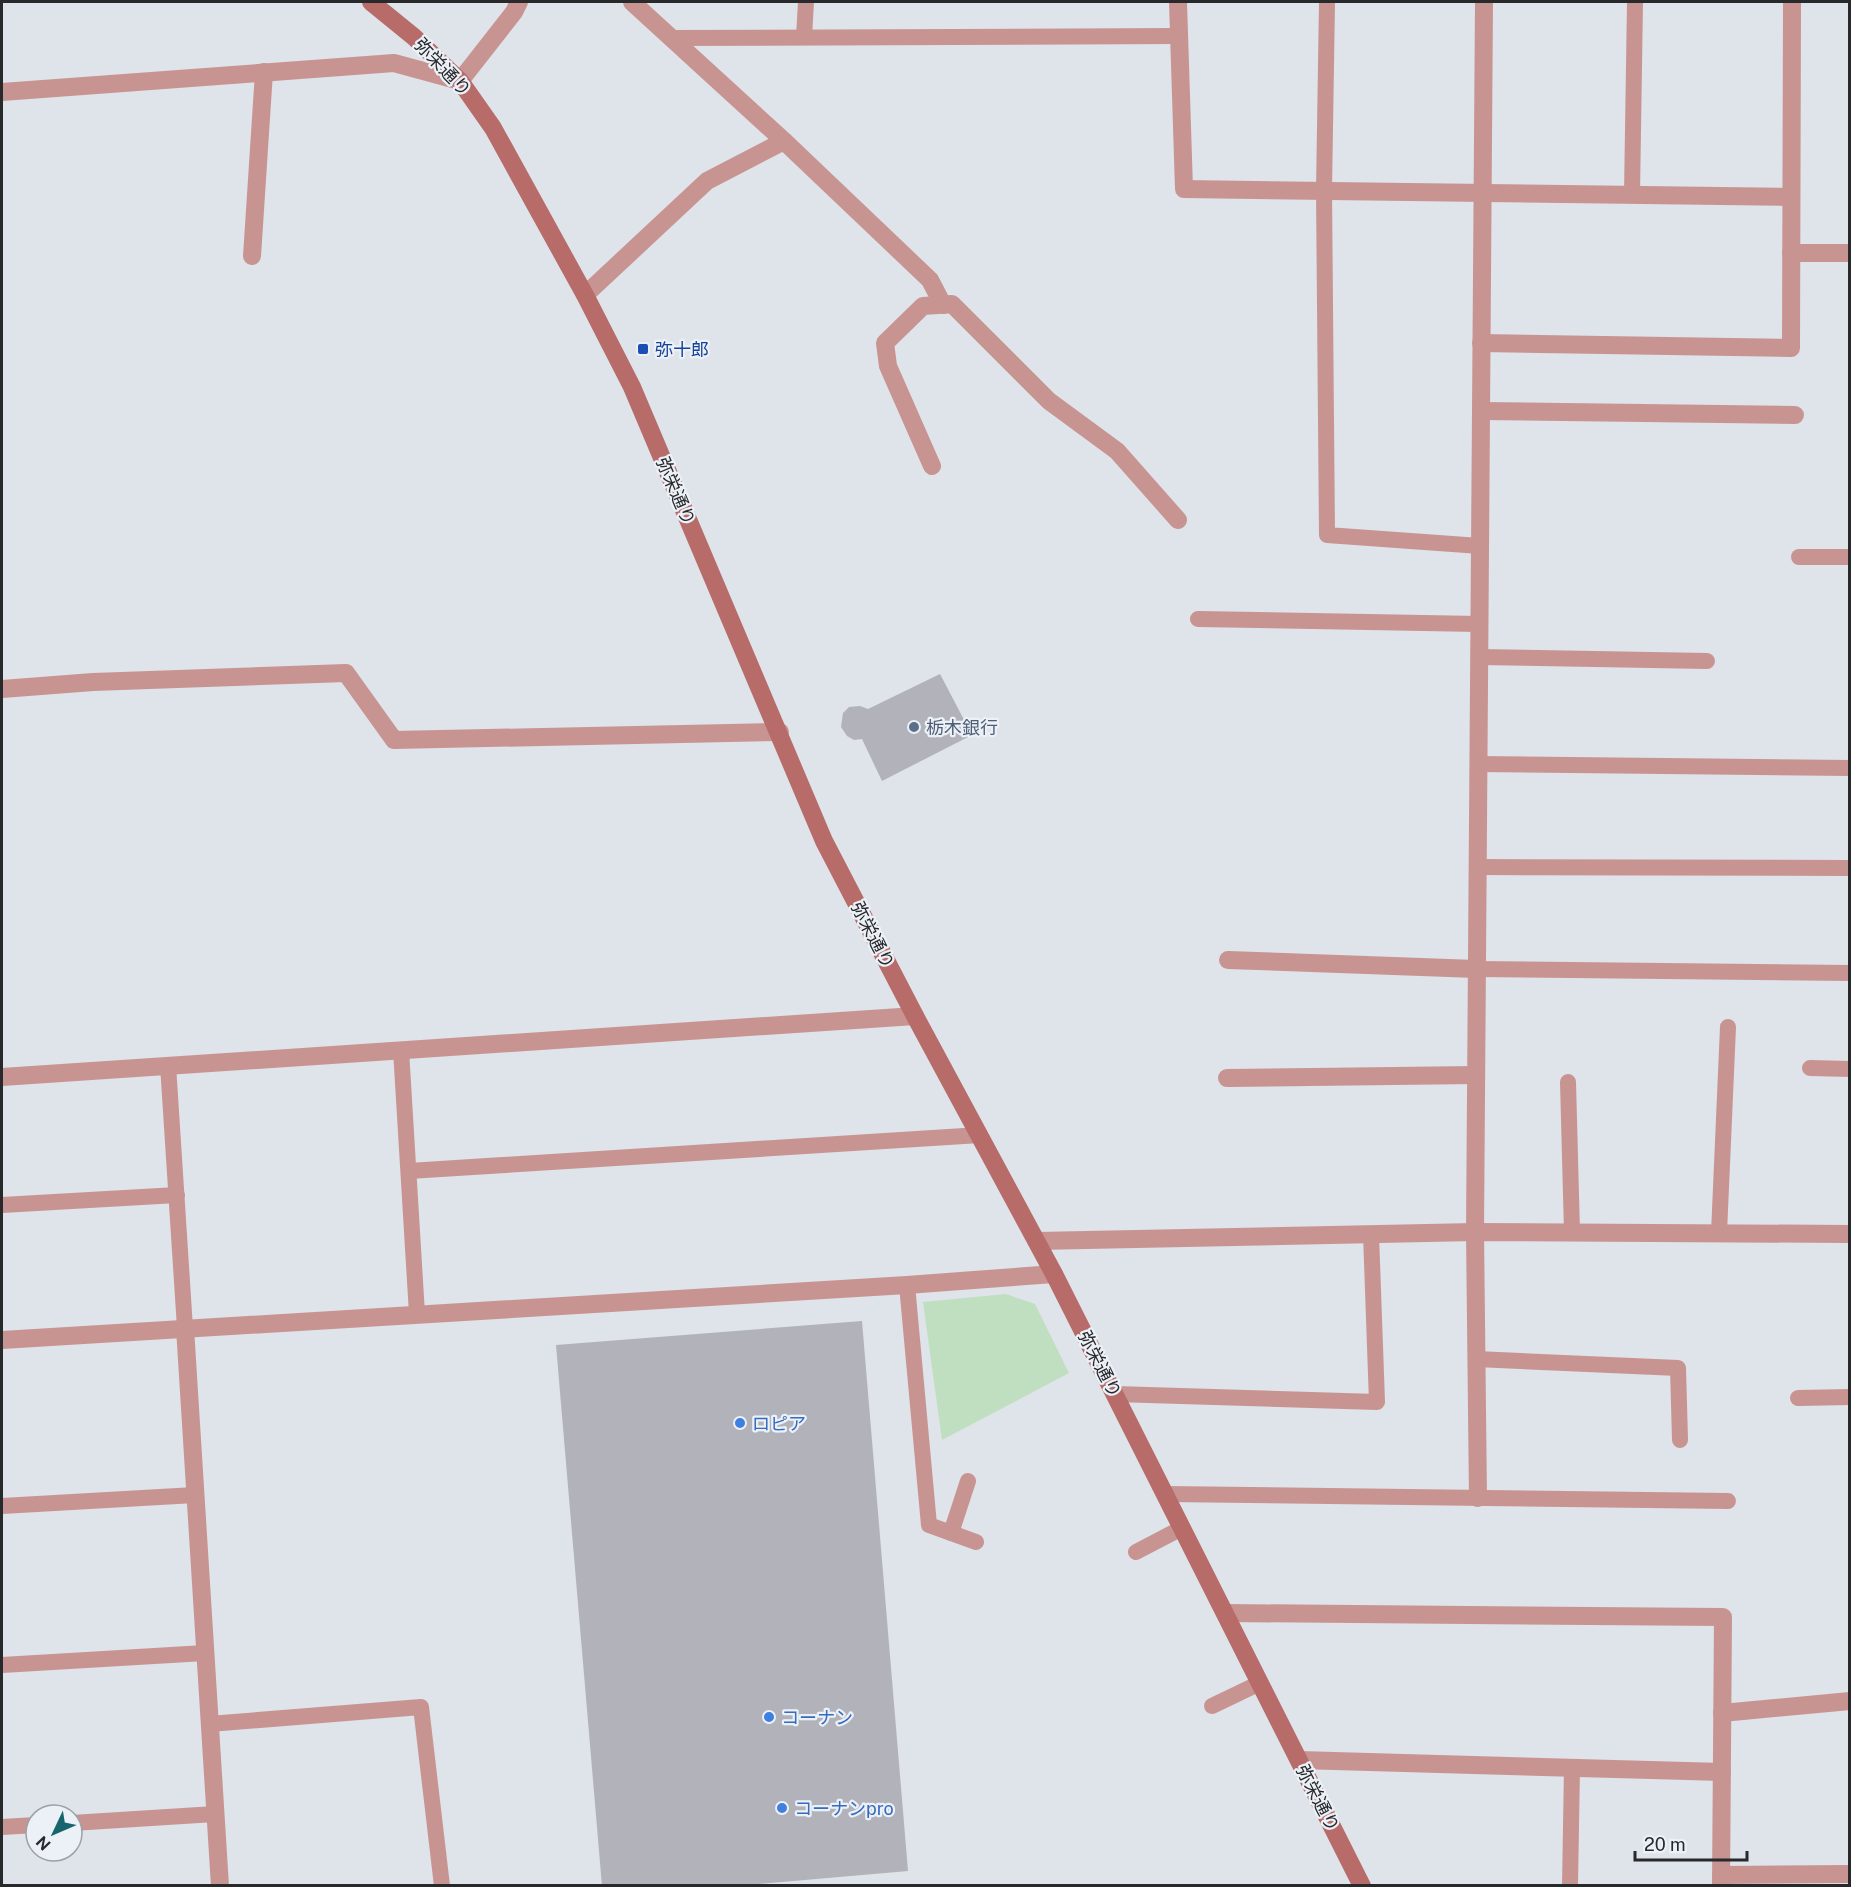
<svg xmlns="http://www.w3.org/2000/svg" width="1851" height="1887" viewBox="0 0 1851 1887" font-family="'Public Sans','Noto Sans JP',sans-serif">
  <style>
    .green { fill: #c0dfc1 }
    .building { fill: #b2b3ba }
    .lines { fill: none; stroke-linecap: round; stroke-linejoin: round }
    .lane { stroke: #c89492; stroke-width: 16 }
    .street { stroke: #c89492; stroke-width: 18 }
    .secondary { stroke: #b76c6a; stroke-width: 18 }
    .transit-dot { fill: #1a4fb4; stroke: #ecf0f7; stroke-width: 2 }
    .service-dot { fill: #5c6f8a; stroke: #ecf0f7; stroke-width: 2 }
    .shop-dot { fill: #3f7fe0; stroke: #ecf0f7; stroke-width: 2 }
    .labels { text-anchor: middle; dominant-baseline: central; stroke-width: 4.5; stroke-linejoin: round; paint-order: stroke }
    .street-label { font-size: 18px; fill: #27292b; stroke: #ecf0f7 }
    .transit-label { font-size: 18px; fill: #164399; stroke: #ecf0f7; text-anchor: start }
    .service-label { font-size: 18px; fill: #4e5e75; stroke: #ecf0f7; text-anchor: start }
    .shop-label { font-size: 18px; fill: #366cbe; stroke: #ecf0f7; text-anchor: start }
  </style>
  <rect width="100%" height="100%" fill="#dfe3ea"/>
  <polygon class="green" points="1006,1294 1035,1304 1069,1373 942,1440 923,1302"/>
  <g class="building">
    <polygon points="940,674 972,735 882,781 862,739 854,740 847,736 841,727 843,713 849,707 860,706 868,709"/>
    <polygon points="862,1321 908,1871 736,1886 602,1886 556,1345"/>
  </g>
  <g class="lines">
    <g class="lane">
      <polyline points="1327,2 1324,190 1327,535 1480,546"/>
      <polyline points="804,37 806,2"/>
      <polyline points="672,38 1179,36"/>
      <polyline points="1632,194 1635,2"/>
      <polyline points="1799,557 1850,557"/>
      <polyline points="1198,619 1479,624"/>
      <polyline points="1479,657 1707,661"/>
      <polyline points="1478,764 1850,768"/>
      <polyline points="1477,867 1850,868"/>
      <polyline points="1476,969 1850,973"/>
      <polyline points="401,1050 417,1314"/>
      <polyline points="168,1065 185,1328"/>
      <polyline points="1810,1068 1850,1069"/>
      <polyline points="1568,1082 1572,1232"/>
      <polyline points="409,1171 980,1135"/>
      <polyline points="2,1205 177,1195"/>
      <polyline points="1719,1233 1728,1027"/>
      <polyline points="907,1285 929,1525 976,1542"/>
      <polyline points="1476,1359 1678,1368 1680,1440"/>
      <polyline points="1115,1394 1377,1402 1371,1234"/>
      <polyline points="1798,1398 1850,1397"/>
      <polyline points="1165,1494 1728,1501"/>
      <polyline points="2,1506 195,1495"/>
      <polyline points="951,1533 968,1481"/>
      <polyline points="1136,1552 1182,1528"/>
      <polyline points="2,1665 205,1653"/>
      <polyline points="1212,1706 1260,1683"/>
      <polyline points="209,1724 421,1707 442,1886"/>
      <polyline points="72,1823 215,1814"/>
      <polyline points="2,1827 36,1825"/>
      <polyline points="1570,1886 1572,1767"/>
    </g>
    <g class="street">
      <polyline points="632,2 784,141 930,280 943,305"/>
      <polyline points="1178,2 1184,189 1791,197"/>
      <polyline points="2,92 394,63 460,81 514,12 519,2"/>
      <polyline points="1791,253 1850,253"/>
      <polyline points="252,256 264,72"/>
      <polyline points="585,295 707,181 784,141"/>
      <polyline points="1481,343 1791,348 1792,2"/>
      <polyline points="1481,411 1795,415"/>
      <polyline points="932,466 888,366 885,343 923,306 952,304 1049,401 1117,451 1178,520"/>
      <polyline points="2,689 93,682 346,673 394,740 780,732"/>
      <polyline points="1228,960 1476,969"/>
      <polyline points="2,1077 915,1016"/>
      <polyline points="1227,1078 1476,1075"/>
      <polyline points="1037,1241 1475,1232 1850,1234"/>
      <polyline points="185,1328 220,1886"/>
      <polyline points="2,1340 907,1285 1054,1274"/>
      <polyline points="1478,1498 1475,1232 1484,2"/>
      <polyline points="1225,1613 1723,1617 1721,1886"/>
      <polyline points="1722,1713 1850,1701"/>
      <polyline points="1299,1760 1722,1772"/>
      <polyline points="1722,1875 1850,1874"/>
    </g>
    <polyline class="secondary" points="371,2 414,37 460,81 493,128 585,295 632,387 824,841 915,1016 1054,1274 1362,1886"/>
  </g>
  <rect class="transit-dot" x="637" y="343" width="12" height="12" rx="3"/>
  <circle class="service-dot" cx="914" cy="727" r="6"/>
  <g class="shop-dot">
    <circle cx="740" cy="1423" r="6"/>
    <circle cx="769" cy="1717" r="6"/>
    <circle cx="782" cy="1808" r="6"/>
  </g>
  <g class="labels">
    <g class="street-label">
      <text transform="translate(443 67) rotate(46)">弥栄通り</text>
      <text transform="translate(676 491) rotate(67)">弥栄通り</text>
      <text transform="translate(873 935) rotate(63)">弥栄通り</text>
      <text transform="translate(1100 1364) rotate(63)">弥栄通り</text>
      <text transform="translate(1318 1798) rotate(63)">弥栄通り</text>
    </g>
    <g class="transit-label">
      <text x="655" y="349">弥十郎</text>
    </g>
    <g class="service-label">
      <text x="926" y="727">栃木銀行</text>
    </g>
    <g class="shop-label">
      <text x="752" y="1423">ロピア</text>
      <text x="781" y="1717">コーナン</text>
      <text x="794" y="1808">コーナンpro</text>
    </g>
  </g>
  <rect width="1851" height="1887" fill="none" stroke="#27292b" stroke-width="6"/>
  <g transform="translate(54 1833) rotate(226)"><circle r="28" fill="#ecf0f7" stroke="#9da0a5" stroke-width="1.5"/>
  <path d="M0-4.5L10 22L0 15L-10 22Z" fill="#18656e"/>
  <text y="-9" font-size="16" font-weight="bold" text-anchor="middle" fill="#27292b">N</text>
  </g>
  <path d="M1635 1851v9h112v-9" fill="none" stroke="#27292b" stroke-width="3"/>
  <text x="1644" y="1851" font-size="18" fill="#27292b" stroke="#ecf0f7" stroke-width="4.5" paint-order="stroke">20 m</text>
</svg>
